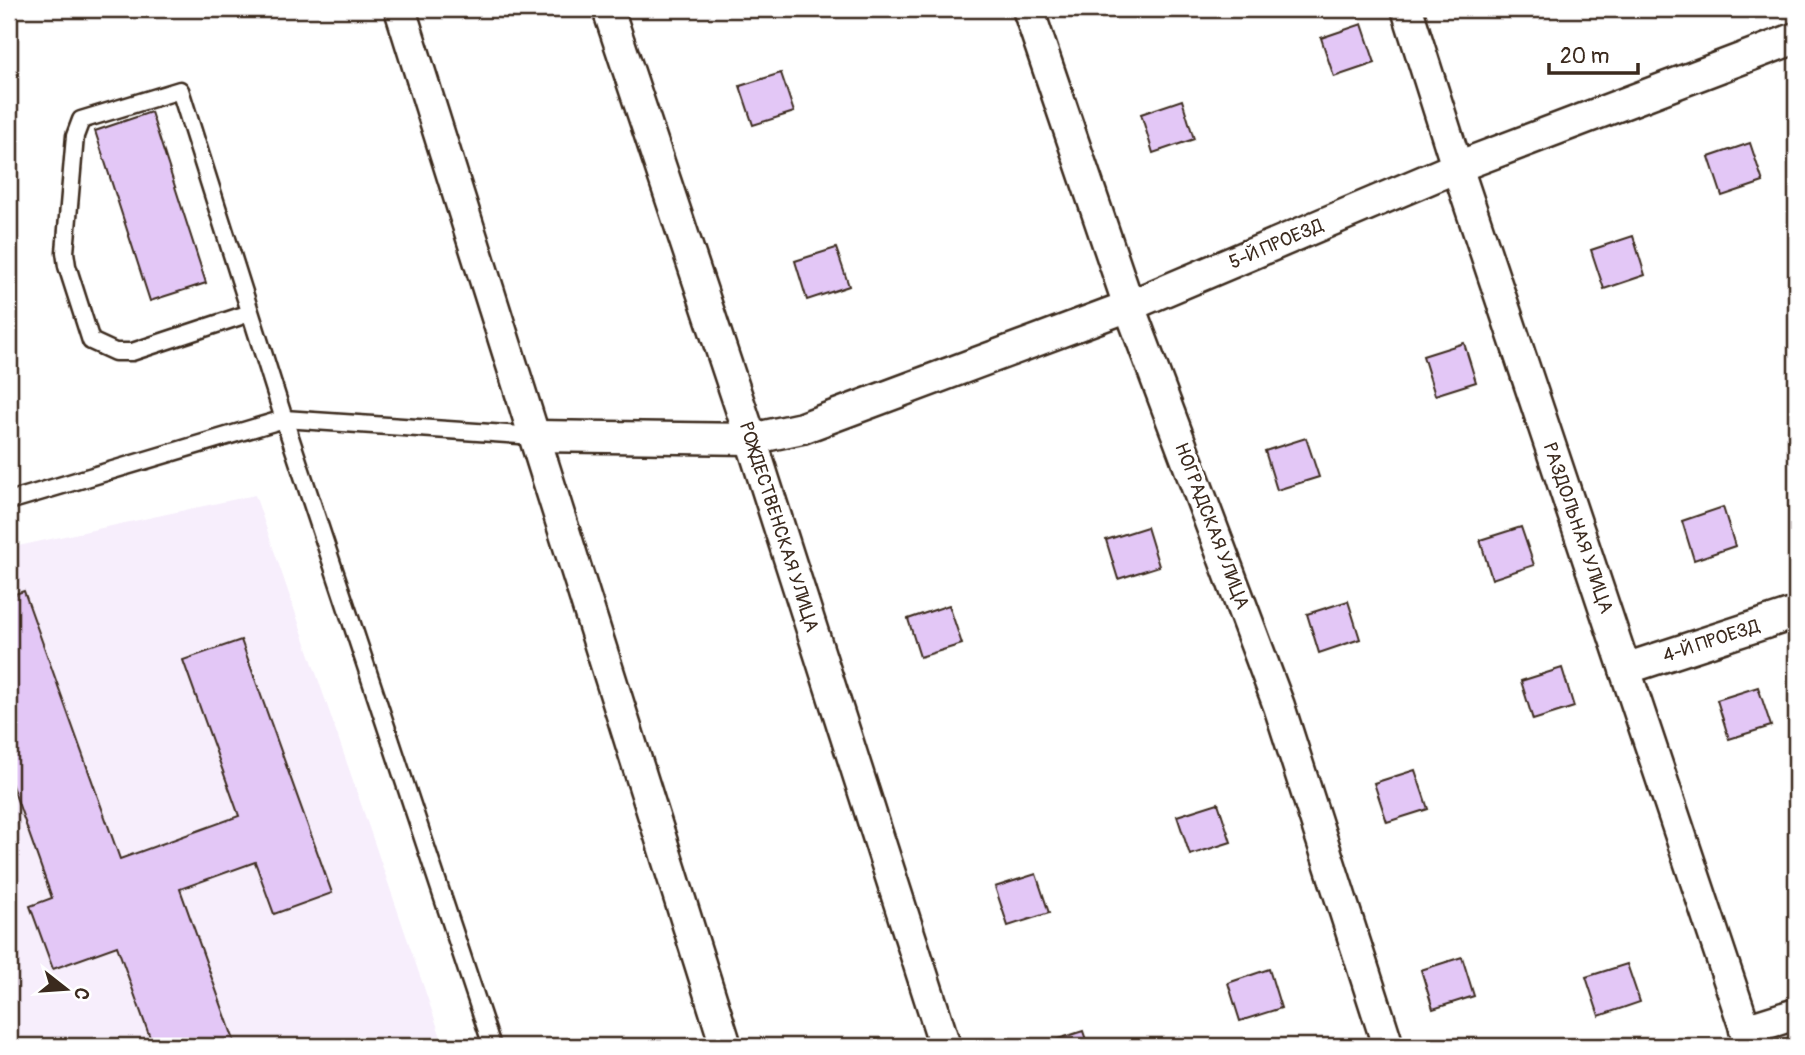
<svg xmlns="http://www.w3.org/2000/svg" width="1805" height="1055" viewBox="0 0 1805 1055" font-family="Pangolin,sans-serif">
  <style>
    .built { fill: #f7eefc }
    .building { fill: #e3c7f6; stroke: #3b2a1e; stroke-width: 2 }
    .lines { fill: none; stroke-linecap: round; stroke-linejoin: round }
    .service-casing { stroke: #3b2a1e; stroke-width: 21 }
    .minor-casing { stroke: #3b2a1e; stroke-width: 35 }
    .service { stroke: #fff; stroke-width: 16 }
    .minor { stroke: #fff; stroke-width: 30 }
    .labels { text-anchor: middle; dominant-baseline: central; stroke-width: 7; stroke-linejoin: round; paint-order: stroke }
    .street-label { font-size: 19px; fill: #3b2a1e; stroke: #fff }
  </style>
  <rect width="100%" height="100%" fill="#fff"/>
  <filter id="ink" filterUnits="userSpaceOnUse"><feTurbulence type="fractalNoise" baseFrequency=".0143" numOctaves="2"/><feDisplacementMap in="SourceGraphic" scale="14" xChannelSelector="R" yChannelSelector="G"/><feConvolveMatrix kernelMatrix="1 2 1 2 8 2 1 2 1" color-interpolation-filters="sRGB"/></filter>
  <g filter="url(#ink)">
    <polygon class="built" points="255,495 444,1046 9,1046 9,548"/>
    <g class="building">
      <polygon points="1362,24 1375,63 1334,77 1321,38"/>
      <polygon points="781,73 794,112 753,125 740,86"/>
      <polygon points="1182,100 1194,139 1153,153 1141,114"/>
      <polygon points="151,112 206,283 150,301 95,131"/>
      <polygon points="1750,143 1763,182 1722,196 1709,157"/>
      <polygon points="1633,236 1645,275 1604,289 1591,250"/>
      <polygon points="836,248 849,286 807,300 795,261"/>
      <polygon points="1464,343 1476,382 1435,395 1423,356"/>
      <polygon points="1306,438 1319,477 1277,490 1265,451"/>
      <polygon points="1723,507 1735,546 1694,560 1682,521"/>
      <polygon points="1147,527 1159,566 1118,579 1106,540"/>
      <polygon points="1521,527 1534,565 1492,579 1480,540"/>
      <polygon points="24,591 120,859 239,816 183,660 241,640 332,893 274,914 255,862 180,889 236,1046 153,1046 117,946 53,969 30,906 52,898 9,777 9,596"/>
      <polygon points="1348,601 1360,639 1319,653 1307,614"/>
      <polygon points="949,605 962,644 920,657 908,619"/>
      <polygon points="1562,668 1574,707 1533,720 1521,681"/>
      <polygon points="1758,687 1771,726 1729,739 1717,700"/>
      <polygon points="1415,770 1428,809 1387,822 1374,783"/>
      <polygon points="1218,803 1231,842 1190,855 1177,816"/>
      <polygon points="1036,874 1049,913 1008,926 995,887"/>
      <polygon points="1462,957 1474,996 1433,1009 1421,970"/>
      <polygon points="1627,964 1640,1002 1599,1016 1586,977"/>
      <polygon points="1269,969 1281,1008 1240,1021 1228,983"/>
      <polygon points="1083,1031 1088,1046 1043,1046 1042,1044"/>
    </g>
    <g class="lines">
      <g class="service-casing">
        <g id="service">
          <polyline points="250,313 132,352 115,352 91,341 67,266 65,252 75,136 81,120 180,90 284,419 492,1046"/>
          <polyline points="9,501 284,419 535,436"/>
        </g>
      </g>
      <g class="minor-casing">
        <g id="minor">
          <polyline points="400,9 726,1046"/>
          <polyline points="608,9 751,439 945,1046"/>
          <polyline points="1028,9 1129,306 1279,706 1388,1046"/>
          <polyline points="1407,9 1457,167 1751,1046"/>
          <polyline points="535,436 751,439 802,428 1129,306 1457,167 1796,38"/>
          <polyline points="1625,669 1796,613"/>
          <polyline points="1745,1030 1796,1014"/>
        </g>
      </g>
      <use href="#service" class="service"/>
      <use href="#minor" class="minor"/>
    </g>
  </g>
  <g class="labels">
    <g class="street-label">
      <text transform="translate(1276 244) rotate(-23)">5-Й ПРОЕЗД</text>
      <text transform="translate(1212 526) rotate(69)">НОГРАДСКАЯ УЛИЦА</text>
      <text transform="translate(779 527) rotate(72)">РОЖДЕСТВЕНСКАЯ УЛИЦА</text>
      <text transform="translate(1578 528) rotate(71)">РАЗДОЛЬНАЯ УЛИЦА</text>
      <text transform="translate(1711 641) rotate(-18)">4-Й ПРОЕЗД</text>
    </g>
  </g>
  <rect width="1805" height="1055" fill="none" stroke="#fff" stroke-width="35"/>
  <rect x="18" y="18" width="1770" height="1020" fill="none" stroke="#3b2a1e" stroke-width="2.5" filter="url(#ink)"/>
  <g transform="translate(66 989) rotate(107)" stroke="#ffffff" stroke-width="5" paint-order="stroke">
  <path d="M0-5L12 26L0 18L-12 26Z" fill="#3b2a1e"/>
  <text y="-10" font-size="19" font-weight="bold" text-anchor="middle" fill="#3b2a1e">С</text>
  </g>
  <path d="M1549 63v10h89v-10" fill="none" stroke="#3b2a1e" stroke-width="3.5"/>
  <text x="1560" y="63" font-size="21" fill="#3b2a1e" stroke="#ffffff" stroke-width="5" paint-order="stroke">20 m</text>
</svg>
